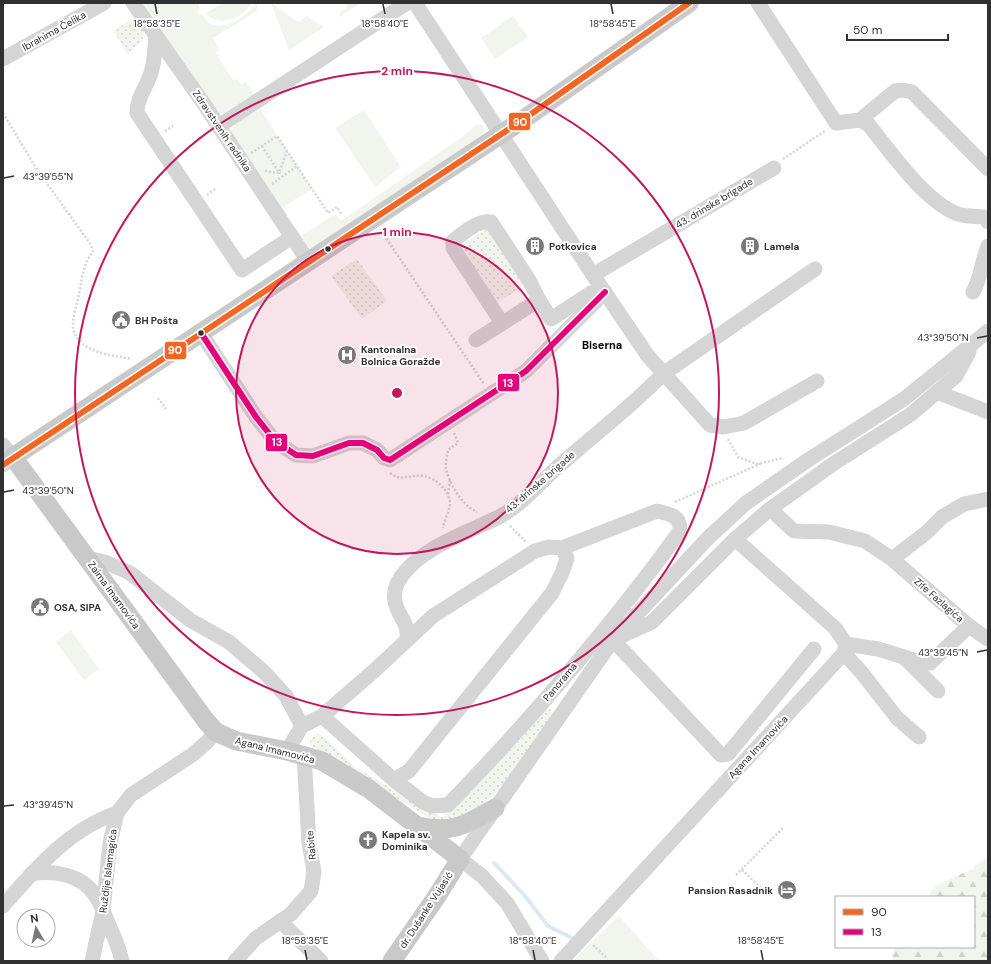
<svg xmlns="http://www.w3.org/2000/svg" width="991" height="964" viewBox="0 0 991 964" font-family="'DM Sans',sans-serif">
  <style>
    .grass { fill: url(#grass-dots) }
    .forest { fill: url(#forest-firs) }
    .park { fill: #f2f5ed }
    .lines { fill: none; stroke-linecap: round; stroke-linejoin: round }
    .stream { stroke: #dbeaf2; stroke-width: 4 }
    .path { stroke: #d5d5d5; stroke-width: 2.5; stroke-dasharray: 2 2; stroke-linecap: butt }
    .minor { stroke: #d5d5d5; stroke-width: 15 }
    .major { stroke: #c9c9c9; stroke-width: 19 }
    .bus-1-casing { stroke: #fff; stroke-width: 9 }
    .bus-2-casing { stroke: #fff; stroke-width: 9 }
    .bus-1 { stroke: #f26522; stroke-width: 6 }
    .bus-2 { stroke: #e5007d; stroke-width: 6 }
    .ticks { fill: none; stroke: #313131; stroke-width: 1.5 }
    .ring { fill: none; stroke: #c2185b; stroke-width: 2 }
    .bus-dot { fill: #313131; stroke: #fff; stroke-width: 1.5 }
    .labels { text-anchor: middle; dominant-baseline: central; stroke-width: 4; stroke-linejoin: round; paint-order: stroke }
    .street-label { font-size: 10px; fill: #313131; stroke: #fff }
    .poi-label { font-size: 10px; font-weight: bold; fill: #313131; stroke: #fff; text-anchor: start }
    .neighbourhood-label { font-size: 11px; font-weight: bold; fill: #000; stroke: #fff }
    .ticks-label { font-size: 10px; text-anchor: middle; fill: #313131; stroke: #fff; stroke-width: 4; stroke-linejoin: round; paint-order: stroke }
    .centre { fill: #c2185b; stroke: #fff; stroke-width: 2 }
    .ring-label { font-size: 12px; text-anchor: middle; font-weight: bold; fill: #c2185b; stroke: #fff; stroke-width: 4; stroke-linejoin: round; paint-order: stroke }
    .line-badge { stroke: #fff; stroke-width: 1.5 }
    .badge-label { font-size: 11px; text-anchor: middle; font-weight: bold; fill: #fff }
  </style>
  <defs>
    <pattern id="grass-dots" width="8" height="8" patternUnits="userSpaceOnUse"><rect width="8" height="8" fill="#f2f5ed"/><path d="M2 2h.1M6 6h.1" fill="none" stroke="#d0d2cc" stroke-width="1.8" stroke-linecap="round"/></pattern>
    <pattern id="forest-firs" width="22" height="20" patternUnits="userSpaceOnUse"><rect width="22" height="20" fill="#f2f5ed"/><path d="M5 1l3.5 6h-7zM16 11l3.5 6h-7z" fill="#d0d2cc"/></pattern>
  </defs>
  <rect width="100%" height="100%" fill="#fff"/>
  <g class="grass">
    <polygon points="136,16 145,29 142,41 127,54 114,31"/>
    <polygon points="491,226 528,283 494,305 456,248"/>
    <polygon points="357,259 387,301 362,319 331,276"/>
    <polygon points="547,707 555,714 503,787 477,809 461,820 434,821 310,745 310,741 315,734 322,735 356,768 443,818 520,740"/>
  </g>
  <polygon class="forest" points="988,857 988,961 892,961 894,947 974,947 974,897 927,897 936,886 972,869"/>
  <g class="park">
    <path d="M139,3H198L200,10L197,11L199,15L202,14C205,18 207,22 211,24C226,31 248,16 255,3H257V11L213,38L219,49L216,53L233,80L238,79L241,85L246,82L255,96L217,119Z"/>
    <path d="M223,3H251C245,19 216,28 206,13Z"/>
    <polygon points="271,3 298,22 307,16 324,27 289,50"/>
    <polygon points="347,3 361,3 338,18 342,10 346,9"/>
    <polygon points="513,16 528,37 495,59 481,38"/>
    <polygon points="260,109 312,189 280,209 231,133 235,124"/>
    <polygon points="364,110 401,167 375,187 335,128"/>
    <polygon points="476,125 482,125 484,129 483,135 313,248 306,247 299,237 336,214 341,221 465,135"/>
    <polygon points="71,630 99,669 84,680 56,642"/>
    <polygon points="619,916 659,961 573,961"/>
  </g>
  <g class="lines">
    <polyline class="stream" points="494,863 525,896 548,926 576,940"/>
    <g class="path">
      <path d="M3,113L36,168L91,245L93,251C83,265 82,278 79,294C77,304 72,319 73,328C78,353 112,355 132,359"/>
      <polyline points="165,131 173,126"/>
      <polyline points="262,146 280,174"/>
      <polyline points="251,153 277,136 328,213 337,207 342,215"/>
      <polyline points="783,159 825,131"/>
      <polyline points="265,171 279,173 287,151"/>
      <polyline points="272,184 297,166"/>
      <polyline points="207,195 215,189"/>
      <polyline points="382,232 484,384"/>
      <polyline points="158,398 166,409"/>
      <path d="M454,433L458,443L448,450C447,456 445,464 446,469C450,485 462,505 477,512"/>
      <polyline points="728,439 738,457 757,464 784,458"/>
      <path d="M390,473C401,482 412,474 424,476C436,478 450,491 450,504C449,513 444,520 443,528"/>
      <polyline points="448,494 450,479"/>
      <polyline points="675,502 762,463"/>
      <polyline points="510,526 526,542"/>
      <polyline points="742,870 763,890"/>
      <polyline points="736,875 783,828"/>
      <polyline points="593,945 607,958"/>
    </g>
    <g class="minor">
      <polyline points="133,3 204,104 308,261"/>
      <polyline points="415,3 593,275 648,356 710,425 724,427 744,423 817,381"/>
      <path d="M758,3L836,123L860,120L868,124C890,151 922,198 955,213C963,217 976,216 985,217L988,222"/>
      <path d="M156,35C155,46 155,58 152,69C149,84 136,98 137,113L242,270L292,237"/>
      <polyline points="3,59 104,3"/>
      <polyline points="860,120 895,91 903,90 912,92 988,169"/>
      <polyline points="219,126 407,3"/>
      <polyline points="593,275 774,168"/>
      <path d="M973,292C981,278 982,261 988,246"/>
      <path d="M502,323L453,248V241C463,233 478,220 491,222L529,280L539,300"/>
      <polyline points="201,333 256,417 275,441 296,455 313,456 349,443 363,443 377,450 384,458 390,460 526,371 605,292"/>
      <polyline points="476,340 539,300 551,319 591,293 604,292"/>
      <polyline points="937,392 988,412"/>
      <polyline points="3,445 13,457 3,465"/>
      <polyline points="770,509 794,531 829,532 865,541 892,559 969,626 988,639"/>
      <polyline points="87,558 105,562 130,573 190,620 229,642 264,672 286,696 302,726"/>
      <polyline points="892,559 926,533 942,517 964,504 988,499"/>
      <path d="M407,638C410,619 387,609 397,584C413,550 467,533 499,517C521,506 541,481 561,464C595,434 631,407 663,374L815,269"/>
      <polyline points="846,644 878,649 923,663 930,663 969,626"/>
      <polyline points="814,649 728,754 721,755 613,640 652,622 735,539 770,509 833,464 910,415 956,376 969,352"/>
      <polyline points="844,653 862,673 897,718 919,737"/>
      <polyline points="906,659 938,691"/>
      <path d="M287,751L302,726L322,716L375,670L433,616L535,551L549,547L562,548L657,511C670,514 681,516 680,531C610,628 531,719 448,805L432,806L423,802L394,780L322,716"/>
      <polyline points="394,780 409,771 552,593 562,573 567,558 562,548"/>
      <path d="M31,874C53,870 81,874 95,895C101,903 104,914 108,923C114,936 119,947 122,961"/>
      <path d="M3,906C35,869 69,829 117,813"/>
      <polyline points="280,921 321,961"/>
      <polyline points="92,961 103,911 110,843 117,813 131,795 192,755 206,743 216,732"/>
      <polyline points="235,961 256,938 291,914 311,891 314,872 309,843 304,755"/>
      <polyline points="542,961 507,903 482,876 460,859 613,640 708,538 746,503 808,460 904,399 988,331"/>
      <polyline points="561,961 844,653 846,644 835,628 735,539"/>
    </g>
    <g class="major">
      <path d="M418,826C453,834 465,825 495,808"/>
      <polyline points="392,961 437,896 460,859 369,789 322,761 287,751 236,741 216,732 206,721 13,457 524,119 689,3"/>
    </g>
    <g class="bus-1-casing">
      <polyline id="bus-1" points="3,465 524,119 689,3"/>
    </g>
    <g class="bus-2-casing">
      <polyline id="bus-2" points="201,333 256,417 275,441 296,455 313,456 349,443 363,443 377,450 384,458 390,460 526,371 605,292"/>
    </g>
    <use href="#bus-1" class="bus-1"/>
    <use href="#bus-2" class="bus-2"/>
  </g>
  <path class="ticks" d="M155,4L157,14M383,4L385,14M611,4L613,14M4,178L14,176M977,338L987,336M4,492L14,490M977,652L987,650M4,806L14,805M305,950L307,960M533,950L535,960M761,950L763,960"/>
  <circle cx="397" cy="393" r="161" fill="#c2185b" fill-opacity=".12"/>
  <g class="ring">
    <circle cx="397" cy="393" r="161"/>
    <circle cx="397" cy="393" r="322"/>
  </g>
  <defs>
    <g id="building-disc" transform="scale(1)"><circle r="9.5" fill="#797979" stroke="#fff"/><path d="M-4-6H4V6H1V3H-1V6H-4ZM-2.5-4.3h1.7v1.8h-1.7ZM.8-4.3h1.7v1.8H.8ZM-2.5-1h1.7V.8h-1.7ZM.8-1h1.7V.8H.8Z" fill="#fff"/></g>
    <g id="civic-disc" transform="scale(1)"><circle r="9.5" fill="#797979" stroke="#fff"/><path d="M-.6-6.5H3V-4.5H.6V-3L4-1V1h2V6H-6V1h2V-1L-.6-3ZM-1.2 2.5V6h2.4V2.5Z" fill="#fff"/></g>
    <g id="hospital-disc" transform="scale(1)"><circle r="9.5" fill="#797979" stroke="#fff"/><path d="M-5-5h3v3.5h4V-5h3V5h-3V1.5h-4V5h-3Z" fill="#fff"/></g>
    <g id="church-disc" transform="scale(1)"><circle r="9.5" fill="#797979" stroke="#fff"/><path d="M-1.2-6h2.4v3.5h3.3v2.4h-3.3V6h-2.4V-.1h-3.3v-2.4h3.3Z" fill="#fff"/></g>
    <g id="hotel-disc" transform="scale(1)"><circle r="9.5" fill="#797979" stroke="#fff"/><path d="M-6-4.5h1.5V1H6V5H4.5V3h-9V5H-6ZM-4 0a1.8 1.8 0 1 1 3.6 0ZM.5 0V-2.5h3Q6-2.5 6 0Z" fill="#fff"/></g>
  </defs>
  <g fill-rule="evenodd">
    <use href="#building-disc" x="535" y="246"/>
    <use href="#building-disc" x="750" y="246"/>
    <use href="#civic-disc" x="121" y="320"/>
    <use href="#hospital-disc" x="347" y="355"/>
    <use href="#civic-disc" x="40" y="607"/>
    <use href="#church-disc" x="368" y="840"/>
    <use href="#hotel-disc" x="787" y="890"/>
  </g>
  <g class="bus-dot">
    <circle cx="328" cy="249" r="3.5"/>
    <circle cx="201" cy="333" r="3.5"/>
  </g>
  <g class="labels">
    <g class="street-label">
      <text transform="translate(54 31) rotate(-29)">Ibrahima Čelika</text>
      <text transform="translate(222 131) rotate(56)">Zdravstvenih radnika</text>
      <text transform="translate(714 203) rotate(-31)">43. drinske brigade</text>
      <text transform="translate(540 482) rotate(-41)">43. drinske brigade</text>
      <text transform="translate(114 595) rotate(54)">Zaima Imamovića</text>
      <text transform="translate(939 600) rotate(41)">Zife Fazlagića</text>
      <text transform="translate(560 682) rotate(-50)">Panorama</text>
      <text transform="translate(758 747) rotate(-47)">Agana Imamovića</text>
      <text transform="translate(275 750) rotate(14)">Agana Imamovića</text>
      <text transform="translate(311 845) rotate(-96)">Rabite</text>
      <text transform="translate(108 871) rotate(-83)">Ruždije Islamagića</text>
      <text transform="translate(426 910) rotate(-57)">dr. Dušanke Vujasić</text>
    </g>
    <g class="poi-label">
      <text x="549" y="246">Potkovica</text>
      <text x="764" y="246">Lamela</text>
      <text x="135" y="320">BH Pošta</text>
      <text x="361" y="349">Kantonalna<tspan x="361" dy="12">Bolnica Goražde</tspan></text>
      <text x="54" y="607">OSA, SIPA</text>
      <text x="382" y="834">Kapela sv.<tspan x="382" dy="12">Dominika</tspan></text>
      <text x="773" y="890" text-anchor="end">Pansion Rasadnik</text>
    </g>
    <g class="neighbourhood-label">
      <text x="602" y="345">Biserna</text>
    </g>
  </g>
  <g class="ticks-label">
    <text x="157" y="27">18°58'35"E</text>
    <text x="385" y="27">18°58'40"E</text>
    <text x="613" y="27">18°58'45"E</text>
    <text x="48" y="180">43°39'55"N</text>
    <text x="943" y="341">43°39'50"N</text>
    <text x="48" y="494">43°39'50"N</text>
    <text x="943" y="656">43°39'45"N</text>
    <text x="48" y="808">43°39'45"N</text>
    <text x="305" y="944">18°58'35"E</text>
    <text x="533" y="944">18°58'40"E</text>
    <text x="761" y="944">18°58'45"E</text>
  </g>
  <circle cx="397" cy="393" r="6" class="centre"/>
  <g class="ring-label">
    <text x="397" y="75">2 min</text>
    <text x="397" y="236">1 min</text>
  </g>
  <g class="line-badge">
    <rect x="508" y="112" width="23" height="19" rx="4" fill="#f26522"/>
    <rect x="164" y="341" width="23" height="19" rx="4" fill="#f26522"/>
    <rect x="497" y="373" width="23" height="19" rx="4" fill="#e5007d"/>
    <rect x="265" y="433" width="23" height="19" rx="4" fill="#e5007d"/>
  </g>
  <g class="badge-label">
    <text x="520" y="126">90</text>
    <text x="175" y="354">90</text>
    <text x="508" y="387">13</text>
    <text x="277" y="446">13</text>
  </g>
  <rect width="991" height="964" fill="none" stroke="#313131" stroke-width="8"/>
  <rect x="835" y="896" width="140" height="52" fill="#ffffff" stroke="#adadad"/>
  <rect x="843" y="909" width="20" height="6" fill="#f26522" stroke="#adadad"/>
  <text x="871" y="916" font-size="12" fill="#313131">90</text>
  <rect x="843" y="929" width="20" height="6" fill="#e5007d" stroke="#adadad"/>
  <text x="871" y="936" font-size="12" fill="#313131">13</text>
  <g transform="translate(36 928) rotate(351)"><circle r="19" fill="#ffffff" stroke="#adadad"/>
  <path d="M0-3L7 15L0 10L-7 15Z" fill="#797979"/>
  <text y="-6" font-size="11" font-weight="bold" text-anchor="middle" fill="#313131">N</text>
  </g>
  <path d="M847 34v6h101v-6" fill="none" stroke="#313131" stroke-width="2"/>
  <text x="853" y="34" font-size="12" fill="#313131" stroke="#ffffff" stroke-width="3" paint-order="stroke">50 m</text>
</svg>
